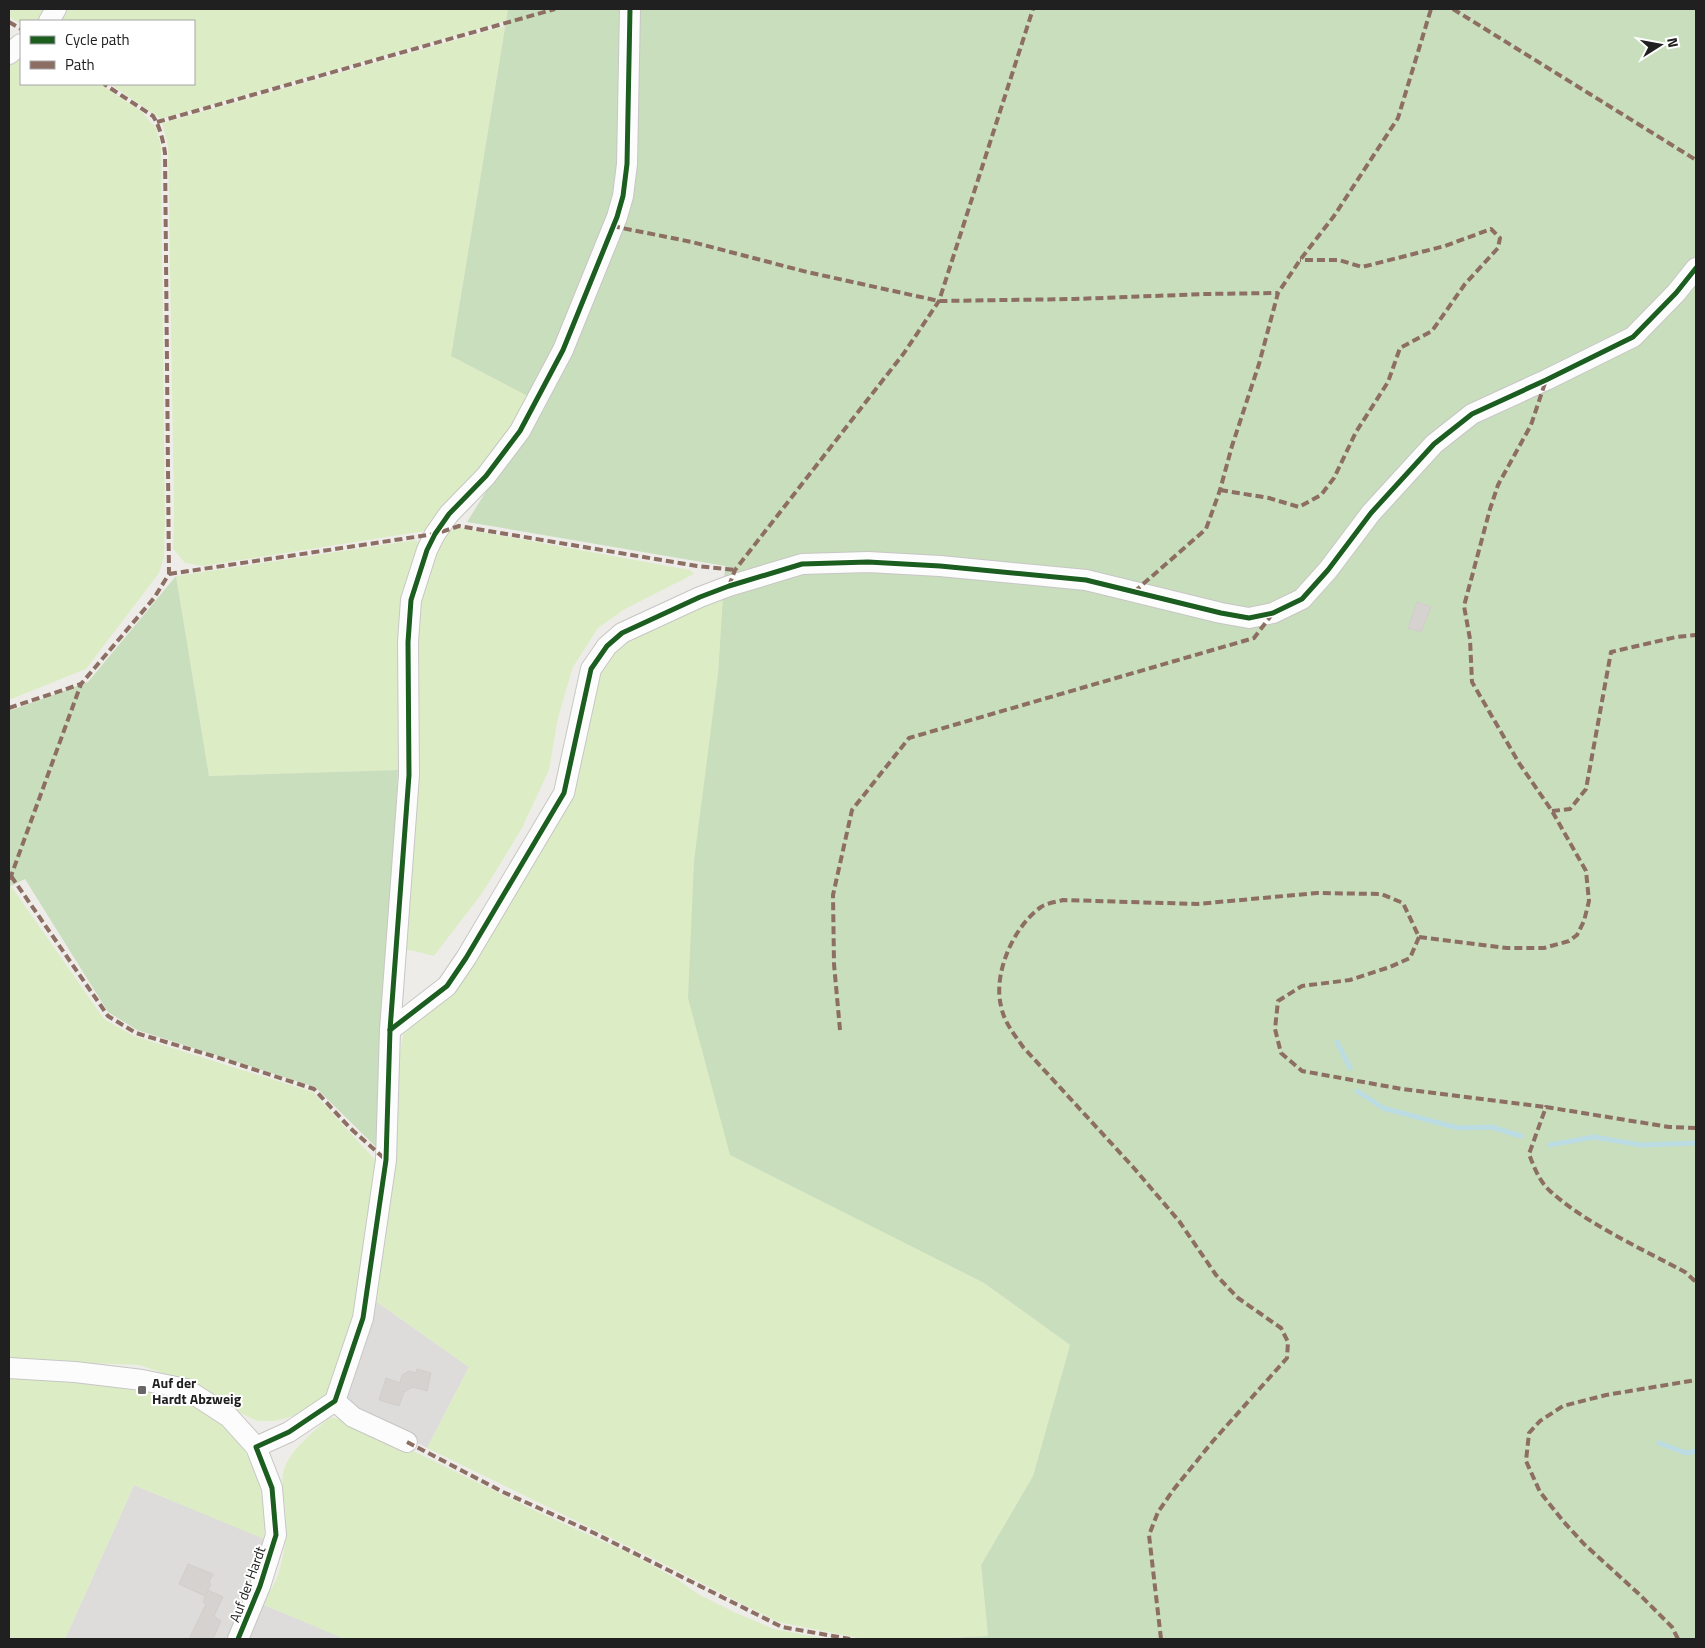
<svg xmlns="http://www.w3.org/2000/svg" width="1705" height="1648" viewBox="0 0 1705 1648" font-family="'Titillium Web',sans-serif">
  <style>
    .residential { fill: #dddcda }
    .grass { fill: #dcedc6 }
    .forest { fill: #c9debd }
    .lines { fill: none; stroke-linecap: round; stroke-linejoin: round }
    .stream { stroke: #bbdce3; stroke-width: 5 }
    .building { fill: #d5d2d0; stroke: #d2ceca }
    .minor-casing { stroke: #c7c6c5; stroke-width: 22 }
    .minor { stroke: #fcfcfc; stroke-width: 20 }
    .quiet { stroke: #8d6e63; stroke-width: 4; stroke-dasharray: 8 4; stroke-linecap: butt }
    .cycleway-casing { stroke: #fff; stroke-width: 8 }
    .cycleway { stroke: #1b5e20; stroke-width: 5 }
    .poi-dot { fill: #686766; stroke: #fff; stroke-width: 2 }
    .labels { text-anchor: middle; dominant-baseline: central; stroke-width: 4; stroke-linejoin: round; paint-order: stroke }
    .poi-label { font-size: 14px; font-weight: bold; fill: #202020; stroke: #fff; text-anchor: start }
    .street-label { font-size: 14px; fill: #202020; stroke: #fff }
  </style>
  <rect width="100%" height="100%" fill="#eeece9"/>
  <g class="residential">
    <polygon points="370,1297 469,1367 427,1448 339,1401"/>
    <polygon points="134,1485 271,1541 262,1604 341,1637 340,1639 65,1639"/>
  </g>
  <g class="grass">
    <polygon points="9,9 51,9 42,21 21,21 21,24 9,17"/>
    <polygon points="62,9 508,9 506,21 161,119 110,84 194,84 194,21 55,21"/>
    <polygon points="505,26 451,356 534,399 492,461 425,531 203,566 185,563 173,549 174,510 168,146 162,123"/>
    <polygon points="21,51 21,84 100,84 141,111 156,128 161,146 165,523 164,557 159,573 86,669 9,700 9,62"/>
    <polygon points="460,528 690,570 694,574 625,609 598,628 573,667 558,718 549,770 522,828 483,892 434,956 414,951 401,949 418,603 432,558 444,533"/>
    <polygon points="415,540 422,543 404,770 209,776 176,576"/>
    <polygon points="724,595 718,674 730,1155 984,1283 1070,1345 1033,1476 981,1565 988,1636 927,1639 863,1639 778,1622 652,1558 427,1448 469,1367 370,1297 393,1173 400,1051 403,1035 423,1015 562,806 593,681 609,655 629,637"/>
    <polygon points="11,886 104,1019 134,1036 313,1092 378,1163 362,1270 349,1332 327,1395 312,1407 294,1416 275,1421 257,1421 242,1414 196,1384 139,1365 9,1360 9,888"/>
    <path d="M9,1378C50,1380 90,1383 131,1390C151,1393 171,1396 190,1404C245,1428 268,1481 264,1539L134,1485L65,1639H9Z"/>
    <path d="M330,1417L354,1422L536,1511L631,1554L677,1579L698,1594L734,1612L774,1629L828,1639H340V1637L262,1604C267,1595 274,1586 277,1577C284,1558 287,1537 286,1517C285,1500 278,1481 286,1464C296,1445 314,1431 330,1417Z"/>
  </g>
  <g class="forest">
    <polygon points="508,9 1696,9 1696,1639 927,1639 988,1636 981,1565 1033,1476 1070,1345 984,1283 730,1155 688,998 694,861 718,674 725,566 467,522 541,403 451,356"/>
    <polygon points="176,576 209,776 398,770 378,1149 315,1087 137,1030 108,1012 25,879 9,887 9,711 88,682"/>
  </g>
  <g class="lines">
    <g class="stream">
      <polyline points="1337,1042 1350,1068"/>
      <polyline points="1357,1091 1383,1108 1458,1128 1491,1127 1521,1136"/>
      <polyline points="1550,1145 1594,1137 1641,1145 1696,1143"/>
      <polyline points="1659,1443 1686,1453 1696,1451"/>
    </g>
  </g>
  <g class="building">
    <polygon points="1417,602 1431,607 1421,632 1408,628"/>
    <polygon points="417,1369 431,1373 427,1391 413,1387 404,1392 399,1406 379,1400 386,1378 400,1383 402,1375 409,1371 416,1373"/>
    <polygon points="188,1564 213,1574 209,1582 211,1584 205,1596 179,1584"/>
    <polygon points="208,1590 223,1597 214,1616 221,1621 213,1639 189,1639 206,1604 203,1602"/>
  </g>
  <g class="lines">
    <g class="minor-casing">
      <g id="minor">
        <polyline points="49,21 56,9"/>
        <polyline points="9,54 21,44"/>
        <polyline points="390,1030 447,986 466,958 564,793 591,669 607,646 622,633 700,597 729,586 802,564 868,562 940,566 1086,580 1221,613 1249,618 1273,613 1302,599 1328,570 1371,513 1434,444 1472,414 1546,380 1633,337 1676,293 1696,268"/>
        <polyline points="9,1368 75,1372 142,1380 186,1389 229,1417 256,1447 272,1488 276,1535 260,1586 238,1639"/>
        <polyline points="335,1401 353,1417 407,1442"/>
        <polyline points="256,1447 289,1432 335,1401 363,1318 386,1160 390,1030 409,775 408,642 411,600 427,550 435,534 449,514 486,476 520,431 563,350 617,217 623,196 627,164 630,9"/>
      </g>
    </g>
    <use href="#minor" class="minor"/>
    <g class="quiet">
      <polyline points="1453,9 1696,160"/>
      <polyline points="9,22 21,29"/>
      <polyline points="157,122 555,9"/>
      <polyline points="612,226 692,242 807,272 939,301 1074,299 1206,294 1278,293"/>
      <polyline points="1220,490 1269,498 1299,507 1321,495 1334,478 1356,432 1388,382 1400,348 1432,331 1465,284 1498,248 1500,238 1491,229 1445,246 1362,267 1339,260 1300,260"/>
      <polyline points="169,574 435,534 459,526 697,566 735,570"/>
      <polyline points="729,586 735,570 904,353 939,301 1033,9"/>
      <polyline points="1134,592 1206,529 1220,490 1232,446 1259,364 1278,293 1300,260 1334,216 1398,118 1431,9"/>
      <polyline points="9,708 81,684"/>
      <polyline points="1552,811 1570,809 1586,789 1611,652 1676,637 1696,635"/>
      <polyline points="11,876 108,1016 136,1033 216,1057 314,1089 350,1128 386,1160"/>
      <path d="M9,879L11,876L81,684L154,598L169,574L165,153C163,140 160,127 153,116L104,84"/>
      <polyline points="1419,937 1507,948 1544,948 1569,941 1577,935 1584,921 1589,901 1586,871 1552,811 1519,763 1472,682 1470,639 1464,606 1490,509 1498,485 1531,425 1546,380"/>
      <polyline points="1419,937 1410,958 1390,967 1350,980 1302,986 1278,1001 1275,1029 1281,1053 1302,1071 1402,1089 1546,1107"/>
      <polyline points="840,1030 834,964 833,895 852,810 909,738 1254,638 1273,613"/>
      <path d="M1696,1128L1669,1127L1546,1107L1529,1154C1534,1167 1539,1181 1550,1191C1585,1223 1642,1249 1685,1272L1696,1282"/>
      <polyline points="407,1442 503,1492 594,1533 782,1627 850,1639"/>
      <path d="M1161,1639L1149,1535L1158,1512L1174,1489L1213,1441L1287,1358L1288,1342L1281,1328L1238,1298L1216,1275L1179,1221L1133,1167L1023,1047C1014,1034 1004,1022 1001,1006C993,974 1013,927 1041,907C1047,903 1056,902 1063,900L1197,904L1317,893L1381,894L1403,903L1419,937"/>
      <polyline points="1678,1639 1672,1627 1639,1594 1584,1544 1563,1521 1540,1492 1526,1461 1529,1433 1540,1421 1563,1406 1606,1395 1696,1380"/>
    </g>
    <g class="cycleway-casing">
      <g id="cycleway">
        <polyline points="390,1030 447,986 466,958 564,793 591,669 607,646 622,633 700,597 729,586 802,564 868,562 940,566 1086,580 1221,613 1249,618 1273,613 1302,599 1328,570 1371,513 1434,444 1472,414 1546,380 1633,337 1676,293 1696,268"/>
        <polyline points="238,1639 260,1586 276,1535 272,1488 256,1447 289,1432 335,1401 363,1318 386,1160 390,1030 409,775 408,642 411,600 427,550 435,534 449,514 486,476 520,431 563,350 617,217 623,196 627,164 630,9"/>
      </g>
    </g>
    <use href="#cycleway" class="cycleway"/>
  </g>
  <rect class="poi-dot" x="137" y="1385" width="10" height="10" rx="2.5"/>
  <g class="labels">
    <g class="poi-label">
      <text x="152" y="1382">Auf der<tspan x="152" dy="16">Hardt Abzweig</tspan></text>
    </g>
    <g class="street-label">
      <text transform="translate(247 1584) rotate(-70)">Auf der Hardt</text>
    </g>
  </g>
  <rect width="1705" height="1648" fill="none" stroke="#202020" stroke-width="20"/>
  <rect x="20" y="20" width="175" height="65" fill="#ffffff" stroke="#a6a6a6"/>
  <rect x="30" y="36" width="25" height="8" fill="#1b5e20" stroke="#a6a6a6"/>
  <text x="65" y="45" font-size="15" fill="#202020">Cycle path</text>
  <rect x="30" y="61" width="25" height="8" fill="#8d6e63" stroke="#a6a6a6"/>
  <text x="65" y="70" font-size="15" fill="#202020">Path</text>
  <g transform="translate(1660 45) rotate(79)" stroke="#ffffff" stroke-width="4" paint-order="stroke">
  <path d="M0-4L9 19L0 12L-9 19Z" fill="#202020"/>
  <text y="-8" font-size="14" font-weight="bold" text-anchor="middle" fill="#202020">N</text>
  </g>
</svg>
